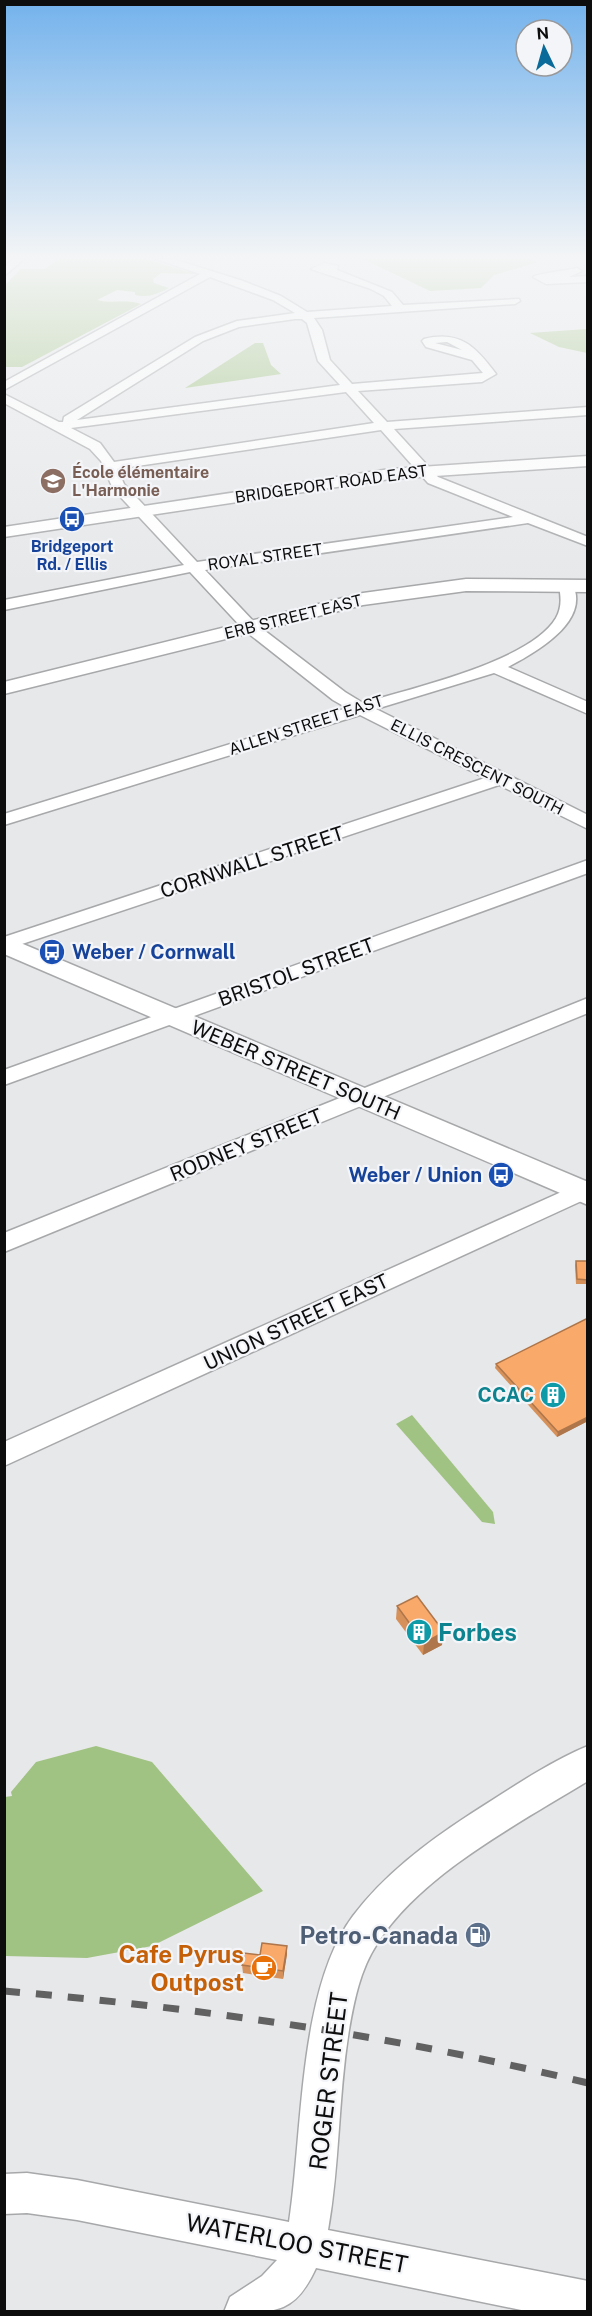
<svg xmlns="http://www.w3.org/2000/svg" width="592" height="2316" viewBox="0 0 592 2316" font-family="'Public Sans',sans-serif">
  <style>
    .green { fill: #a0c282 }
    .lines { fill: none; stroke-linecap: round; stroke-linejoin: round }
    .minor-casing { stroke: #a7a8aa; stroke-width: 3 }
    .major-casing { stroke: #a7a8aa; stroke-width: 3 }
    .minor { fill: #fff; fill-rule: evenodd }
    .major { fill: #fff; fill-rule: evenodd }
    .rail { stroke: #616162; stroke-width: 7; stroke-dasharray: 16 16; stroke-linecap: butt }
    .wall { fill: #d6915b }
    .shaded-wall { fill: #ae764a }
    .building { fill: #f9a96a; stroke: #ae764a; stroke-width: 1.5 }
    .labels { text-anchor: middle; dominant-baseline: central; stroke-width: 4.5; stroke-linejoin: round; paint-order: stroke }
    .far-education-label { font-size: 16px; font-weight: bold; fill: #785e54; stroke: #f4f5f8; text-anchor: start }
    .far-street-label { font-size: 16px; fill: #0d0d0e; stroke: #f4f5f8 }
    .far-transit-label { font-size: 16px; font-weight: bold; fill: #164399; stroke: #f4f5f8 }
    .street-label { font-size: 20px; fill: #0d0d0e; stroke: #f4f5f8 }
    .transit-label { font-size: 20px; font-weight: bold; fill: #164399; stroke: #f4f5f8; text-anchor: start }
    .culture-label { font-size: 20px; font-weight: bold; fill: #0d838f; stroke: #f4f5f8; text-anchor: end }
    .near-culture-label { font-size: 24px; font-weight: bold; fill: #0d838f; stroke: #f4f5f8; text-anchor: start }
    .near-service-label { font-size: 24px; font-weight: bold; fill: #4e5e75; stroke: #f4f5f8; text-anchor: end }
    .near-food-label { font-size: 24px; font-weight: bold; fill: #c56008; stroke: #f4f5f8; text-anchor: end }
    .near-street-label { font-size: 24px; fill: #0d0d0e; stroke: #f4f5f8 }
  </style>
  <rect width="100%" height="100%" fill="#e7e8ea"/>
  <g class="green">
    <path d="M59,259H146L195,274L161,273L153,279L154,283L169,288C157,294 148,298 135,295V292L117,290L97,300C110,304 127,299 141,304L22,367H5V285L21,269H45Z"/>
    <polygon points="357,259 529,259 538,262 494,275 481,288 430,291 365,260"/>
    <polygon points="587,329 587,353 559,347 530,333"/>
    <polygon points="255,343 263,343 271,365 281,374 185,388"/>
    <polygon points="412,1415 493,1512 495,1524 482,1522 396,1424"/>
    <polygon points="96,1746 152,1762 263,1891 152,1946 87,1958 5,1956 5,1797 12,1796 11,1792 36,1762"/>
  </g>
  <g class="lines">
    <g class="minor-casing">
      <g id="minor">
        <polygon points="13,259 24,259 4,276 4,267"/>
        <path d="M156,259H173L243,281L281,296L307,312L392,306L384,296L371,289L311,269L324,263L338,266L337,270L392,292L403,305L519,299L520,301L515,304L314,318L322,330L330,360L352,384L483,373L472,360L426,347L422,341L424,339C460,330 476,347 496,374L482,382L358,391L387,422L588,407V415L394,429L438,477L588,537V546L528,523L205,570L256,624L345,692L363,703C411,688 530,662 556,618C562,607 561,597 559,586L562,583H572C592,621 535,653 508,667L588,702V714L494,673L376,709L588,815V829L499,785L4,950V937L485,778L360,715L4,825V814L347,708L333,700L244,630L190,572L4,610V600L184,565L113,489L101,461L90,449L4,403V394L59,422H63L64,417L195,337L237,321L295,313L273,300L210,277L4,390V382L200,274ZM295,319H302L307,323L318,361L340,385L77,420L203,341L239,327ZM447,342L462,350L435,343ZM346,392L374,423L114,462L100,443L71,428ZM381,430L428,483L513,517L197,562L124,484L117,469Z"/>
        <path d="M577,268L582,271L569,277L588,276V282L546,284L533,277C539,273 566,271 577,268Z"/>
        <polygon points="588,860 588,873 4,1085 4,1070"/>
        <polygon points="588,998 588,1013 4,1252 4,1233"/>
        <polygon points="588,1180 588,1198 4,1466 4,1442"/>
        <path d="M588,1746V1781C519,1823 420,1875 377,1944C360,1970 354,2001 349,2030C338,2096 340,2164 328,2230L588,2281V2312H531L316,2268C294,2316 274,2312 224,2312L230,2297L262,2276L277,2260L77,2220L27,2213L4,2214V2174L27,2173L77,2180L289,2222C303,2132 298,1990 353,1916C384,1875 426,1843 469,1815C505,1792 549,1762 588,1746Z"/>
      </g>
    </g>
    <g class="major-casing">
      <g id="major">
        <polygon points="588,456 588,466 390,479 4,537 4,527 390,469"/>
        <polygon points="466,579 588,580 588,592 466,591 363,605 4,694 4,682 363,593"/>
        <polygon points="4,936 588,1182 588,1205 4,954"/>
      </g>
    </g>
    <use href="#minor" class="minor"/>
    <use href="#major" class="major"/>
    <path class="rail" d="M4,1991C201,2008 395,2036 588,2083"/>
  </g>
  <g class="wall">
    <polygon points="576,1261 588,1261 588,1284 576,1284 575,1265"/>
    <polygon points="588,1318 588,1421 557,1437 495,1368 496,1364"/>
    <polygon points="397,1606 442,1645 423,1655 396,1619"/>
    <polygon points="287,1946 287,1954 283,1979 243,1973 242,1965 260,1955"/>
  </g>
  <g class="shaded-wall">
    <polygon points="588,1417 588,1421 557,1437 558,1432"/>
    <polygon points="444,1632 442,1645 423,1655 424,1643"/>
    <polygon points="287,1946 287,1954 283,1979 283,1971"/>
  </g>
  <g class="building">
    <polygon points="576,1261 588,1261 588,1280 577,1279"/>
    <polygon points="588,1318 588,1417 558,1432 496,1364"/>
    <polygon points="417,1596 444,1632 424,1643 397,1606"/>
    <polygon points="262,1943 287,1946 283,1971 242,1965 244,1953 260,1955"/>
  </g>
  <linearGradient id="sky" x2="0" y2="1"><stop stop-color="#73b2ec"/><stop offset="0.44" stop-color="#f4f5f6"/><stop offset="1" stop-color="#f4f5f6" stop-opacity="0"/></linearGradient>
  <rect width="592" height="584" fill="url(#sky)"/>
  <defs>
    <g id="school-disc" transform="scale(1.35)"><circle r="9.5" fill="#8d6e63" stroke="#f4f5f8"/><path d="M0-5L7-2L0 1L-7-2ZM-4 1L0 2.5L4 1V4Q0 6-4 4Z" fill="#fff"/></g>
    <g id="bus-disc" transform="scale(1.35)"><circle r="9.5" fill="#1a4fb4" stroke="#f4f5f8"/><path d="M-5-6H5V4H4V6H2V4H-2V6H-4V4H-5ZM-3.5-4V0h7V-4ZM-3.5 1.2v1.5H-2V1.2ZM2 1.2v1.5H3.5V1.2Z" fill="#fff"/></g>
    <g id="building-disc" transform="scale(1.35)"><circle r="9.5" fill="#0f9aa8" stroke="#f4f5f8"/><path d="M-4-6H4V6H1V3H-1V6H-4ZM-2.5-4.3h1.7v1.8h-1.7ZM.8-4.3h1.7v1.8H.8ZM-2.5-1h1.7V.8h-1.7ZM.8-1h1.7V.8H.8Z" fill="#fff"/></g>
    <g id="fuel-disc" transform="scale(1.35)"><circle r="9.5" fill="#5c6f8a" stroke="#f4f5f8"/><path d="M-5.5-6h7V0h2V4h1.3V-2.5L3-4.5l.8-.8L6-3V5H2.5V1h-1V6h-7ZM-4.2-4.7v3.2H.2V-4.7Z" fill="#fff"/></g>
    <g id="cafe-disc" transform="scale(1.35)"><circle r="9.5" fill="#e8710a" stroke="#f4f5f8"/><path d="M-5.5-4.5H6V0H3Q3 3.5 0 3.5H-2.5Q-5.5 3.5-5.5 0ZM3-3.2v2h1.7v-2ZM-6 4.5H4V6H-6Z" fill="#fff"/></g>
  </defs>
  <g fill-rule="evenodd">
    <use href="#school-disc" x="53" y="481"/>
    <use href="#bus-disc" x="72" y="519"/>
    <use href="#bus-disc" x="52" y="952"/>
    <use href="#bus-disc" x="501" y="1175"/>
    <use href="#building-disc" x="553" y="1395"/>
    <use href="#building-disc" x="419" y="1632"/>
    <use href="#fuel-disc" x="478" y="1935"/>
    <use href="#cafe-disc" x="264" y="1968"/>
  </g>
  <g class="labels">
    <g class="far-education-label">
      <text x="72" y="472">École élémentaire<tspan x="72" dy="18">L'Harmonie</tspan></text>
    </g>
    <g class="far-street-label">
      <text transform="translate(331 484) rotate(-8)">BRIDGEPORT ROAD EAST</text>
      <text transform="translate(265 557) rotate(-8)">ROYAL STREET</text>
      <text transform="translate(293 617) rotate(-14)">ERB STREET EAST</text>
      <text transform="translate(306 725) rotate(-18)">ALLEN STREET EAST</text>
      <text transform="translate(477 767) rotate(27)">ELLIS CRESCENT SOUTH</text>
    </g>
    <g class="far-transit-label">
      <text x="72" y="546">Bridgeport<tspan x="72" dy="18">Rd. / Ellis</tspan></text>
    </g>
    <g class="street-label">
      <text transform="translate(252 862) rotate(-18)">CORNWALL STREET</text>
      <text transform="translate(296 972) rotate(-20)">BRISTOL STREET</text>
      <text transform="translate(296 1070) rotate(23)">WEBER STREET SOUTH</text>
      <text transform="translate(246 1145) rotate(-22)">RODNEY STREET</text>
      <text transform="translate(296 1322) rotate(-25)">UNION STREET EAST</text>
    </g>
    <g class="transit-label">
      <text x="72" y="952">Weber / Cornwall</text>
      <text x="482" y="1175" text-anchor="end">Weber / Union</text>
    </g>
    <g class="culture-label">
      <text x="534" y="1395">CCAC</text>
    </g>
    <g class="near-culture-label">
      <text x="438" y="1632">Forbes</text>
    </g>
    <g class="near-service-label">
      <text x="458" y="1935">Petro-Canada</text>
    </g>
    <g class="near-food-label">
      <text x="244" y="1954">Cafe Pyrus<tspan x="244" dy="28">Outpost</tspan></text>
    </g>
    <g class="near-street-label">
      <text transform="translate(328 2081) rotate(-83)">ROGER STREET</text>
      <text transform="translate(297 2243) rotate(11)">WATERLOO STREET</text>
    </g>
  </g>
  <rect width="592" height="2316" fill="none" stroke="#0d0d0e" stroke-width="12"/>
  <g transform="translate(544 48) rotate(355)"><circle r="28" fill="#f4f5f8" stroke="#98989a" stroke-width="1.5"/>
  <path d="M0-4.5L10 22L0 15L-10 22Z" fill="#0a6a99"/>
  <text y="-9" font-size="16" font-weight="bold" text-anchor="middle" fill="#0d0d0e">N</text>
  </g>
</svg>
